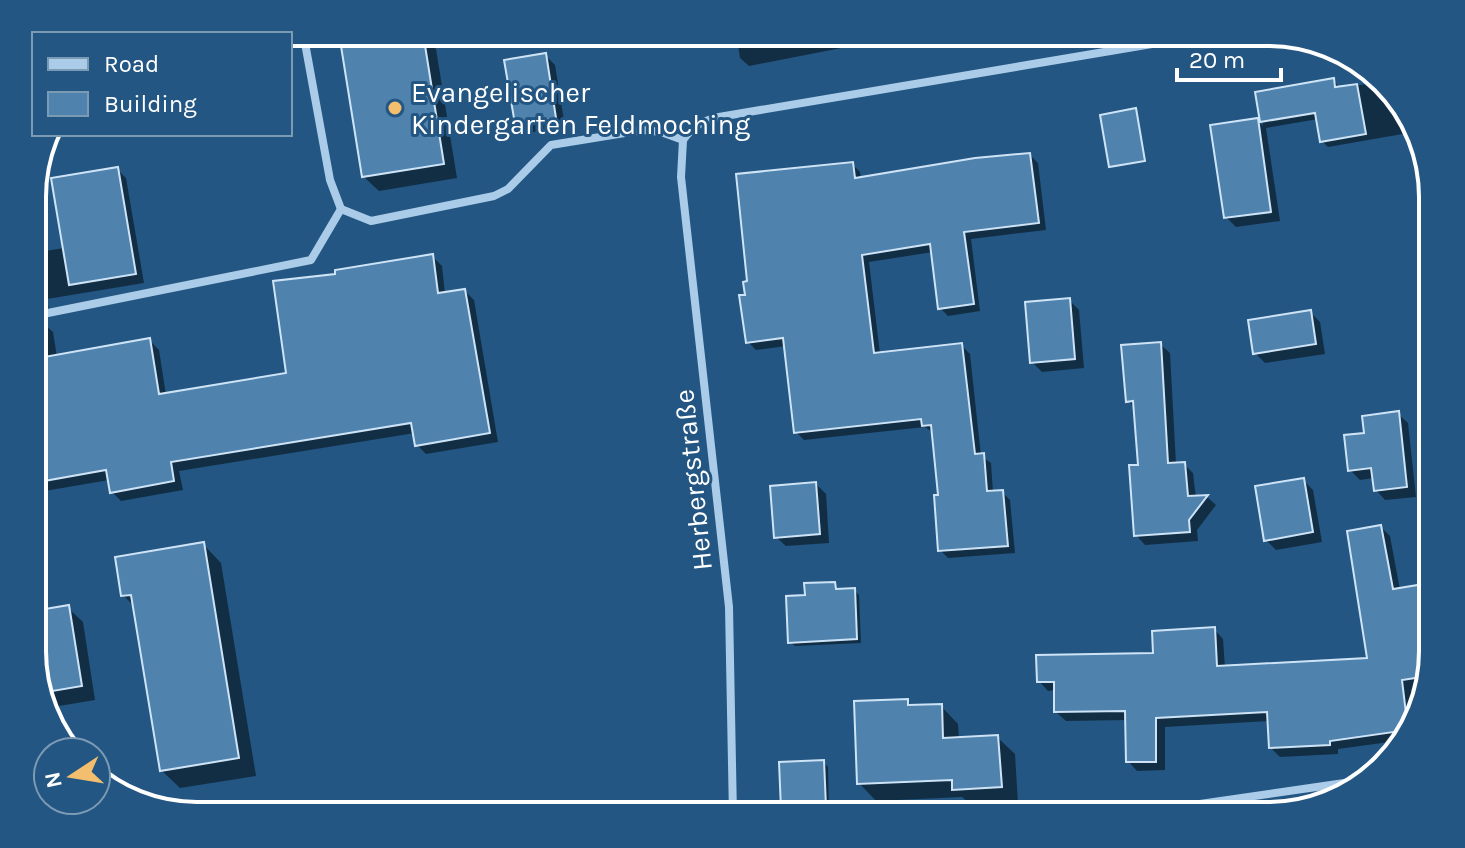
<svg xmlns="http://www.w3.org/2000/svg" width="1465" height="848" viewBox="0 0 1465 848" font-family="Karla,sans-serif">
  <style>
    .green { fill: #3770a0 }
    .shadow { fill: #0007 }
    .building { fill: #4f82ac; stroke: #cee4f6; stroke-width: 2 }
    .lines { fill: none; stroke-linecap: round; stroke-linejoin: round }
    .street { stroke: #aacce8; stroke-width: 8 }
    .poi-dot { fill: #f3be6d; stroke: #235682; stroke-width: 3 }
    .labels { text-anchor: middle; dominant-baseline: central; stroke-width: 6; stroke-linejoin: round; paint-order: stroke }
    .poi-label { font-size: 28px; fill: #fff; stroke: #235682; text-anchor: start }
    .street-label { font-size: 28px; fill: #fff; stroke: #235682 }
    .rim { fill: none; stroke: #fff; stroke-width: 4 }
  </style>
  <rect width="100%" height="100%" fill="#235682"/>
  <polygon class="green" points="580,801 583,816 528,816 527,813"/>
  <g class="shadow">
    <polygon points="197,32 280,32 280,34 187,34"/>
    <polygon points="736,32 958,32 877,47 872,42 749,66 740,58"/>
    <polygon points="963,32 986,32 966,36"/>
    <polygon points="422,35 436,49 457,178 379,191 364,177"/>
    <polygon points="545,55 555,65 565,127 527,133 517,123"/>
    <polygon points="1333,80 1340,88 1380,82 1405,106 1414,132 1328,147 1322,141 1318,119 1266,128 1280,221 1236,227 1226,217 1257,120 1263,126 1257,94"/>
    <polygon points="1030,155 1038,163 1046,230 971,239 980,311 948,316 940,308 933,252 869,262 880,354 962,346 970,354 981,456 991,463 993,492 1002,492 1010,500 1015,553 948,558 940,550 940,497 934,433 925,427 804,440 796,432 786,346 756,350 748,342 747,296 852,164 860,172 861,179"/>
    <polygon points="117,169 126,178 144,283 47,299 50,316 38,319 36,324 43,323 53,332 57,357 149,340 159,350 166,395 288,375 337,275 432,256 442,266 445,294 465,291 474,300 498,442 426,454 417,445 415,433 179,471 183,490 121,501 112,492 109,480 33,493 33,253 64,248"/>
    <polygon points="1069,300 1079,310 1084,368 1042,372 1032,362"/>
    <polygon points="1310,312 1320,322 1325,354 1265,363 1255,353"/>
    <polygon points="1160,344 1170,353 1176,464 1184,464 1193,473 1196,498 1207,497 1216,505 1197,530 1198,541 1145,545 1136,535 1141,467 1136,409 1128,401"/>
    <polygon points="1398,414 1408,423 1416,497 1385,500 1376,490 1374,478 1360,480 1350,470 1366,435"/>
    <polygon points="1303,480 1313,490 1322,542 1276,550 1266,540"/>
    <polygon points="816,484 826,494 829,543 786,546 776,537"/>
    <polygon points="1381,527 1390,536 1400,590 1424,586 1433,595 1433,661 1425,687 1411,689 1415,721 1411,734 1404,740 1338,749 1338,754 1280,757 1271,748 1269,721 1165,727 1165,770 1137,771 1128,761 1127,720 1066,721 1056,712 1056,690 1048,691 1039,681 1155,655 1214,629 1223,639 1225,668 1369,659"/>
    <polygon points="203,544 221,563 256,776 180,788 161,770 135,607 123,595"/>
    <polygon points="834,584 839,591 854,590 859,595 861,643 795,646 790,642 807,597"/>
    <polygon points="68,608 83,622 95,700 47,708 33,672"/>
    <polygon points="907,701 914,707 941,706 958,724 959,739 997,737 1015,754 1018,804 972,806 962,797 876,801 859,783"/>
    <polygon points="823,762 828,767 829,811 788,813 783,809"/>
  </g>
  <g class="building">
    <polygon points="423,33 444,164 362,177 341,46"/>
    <polygon points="546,53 556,118 515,124 504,60"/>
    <polygon points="1334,78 1335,87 1357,84 1366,134 1320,142 1315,113 1260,122 1255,92"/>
    <polygon points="1136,108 1145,161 1109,167 1100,115"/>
    <polygon points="1258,118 1271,212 1224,218 1210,125"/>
    <polygon points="1030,153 1039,223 964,232 974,304 938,309 930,244 862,255 874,353 962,343 975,454 984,453 987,491 1003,490 1008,546 938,551 934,495 938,495 931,425 922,426 921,419 794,433 783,338 746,343 739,295 745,295 743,282 747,281 736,174 853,162 855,178 975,158"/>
    <polygon points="118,167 136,274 69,285 51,178"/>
    <polygon points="433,254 438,293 465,289 490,433 415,446 411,423 171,462 174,481 110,493 106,470 33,483 33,359 150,338 159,394 286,373 273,281 335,274 335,270"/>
    <polygon points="1070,298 1075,359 1030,363 1025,302"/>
    <polygon points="1311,310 1316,344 1253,354 1248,320"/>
    <polygon points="1161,342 1168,463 1185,462 1188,496 1208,495 1189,520 1190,532 1134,536 1129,465 1138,465 1133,401 1126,402 1121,345"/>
    <polygon points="1399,411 1407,487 1374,491 1371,468 1348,471 1344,435 1364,433 1362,416"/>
    <polygon points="1304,478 1313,532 1264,541 1255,486"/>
    <polygon points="816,482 820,534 774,538 770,486"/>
    <polygon points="1381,525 1393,589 1424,584 1433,636 1433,661 1428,676 1402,680 1408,730 1330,741 1330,745 1269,748 1267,712 1156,718 1156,762 1126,762 1125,711 1054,712 1054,682 1037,682 1036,655 1153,653 1152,631 1215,627 1217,666 1367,658 1347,531"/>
    <polygon points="204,542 239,758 160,771 131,595 121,596 115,557"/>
    <polygon points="835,582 836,589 855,588 857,639 788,643 786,596 805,595 804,583"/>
    <polygon points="69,605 82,686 41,693 33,672 33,611"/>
    <polygon points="908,699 908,705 942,704 943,738 998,735 1002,787 952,790 952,780 857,784 854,701"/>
    <polygon points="824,760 826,807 781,809 779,762"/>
  </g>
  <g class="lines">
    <g class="street">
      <polyline points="303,32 330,180 341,209"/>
      <polyline points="683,140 681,177 729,607 733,816"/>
      <path d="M683,140C693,126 702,121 719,117L1223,32"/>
      <polyline points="341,209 371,221 494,196 508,189 551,145 643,130 661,132 683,140"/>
      <polyline points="33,316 311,260 341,209"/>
      <polyline points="1117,816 1365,780"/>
    </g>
  </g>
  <circle class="poi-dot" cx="395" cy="108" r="8"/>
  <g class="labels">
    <g class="poi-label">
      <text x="411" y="92">Evangelischer<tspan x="411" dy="32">Kindergarten Feldmoching</tspan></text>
    </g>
    <g class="street-label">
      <text transform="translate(693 480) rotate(-96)">Herbergstraße</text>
    </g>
  </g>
  <path d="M0 0H1465V848H0ZM197 46H1268A151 151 0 0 1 1419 197V651A151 151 0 0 1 1268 802H197A151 151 0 0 1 46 651V197A151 151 0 0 1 197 46Z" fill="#235682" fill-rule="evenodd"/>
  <path class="rim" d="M197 46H1268A151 151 0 0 1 1419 197V651A151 151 0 0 1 1268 802H197A151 151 0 0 1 46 651V197A151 151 0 0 1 197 46Z"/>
  <rect x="32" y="32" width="260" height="104" fill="#235682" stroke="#7b9ab4" stroke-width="2"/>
  <rect x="48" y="58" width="40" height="12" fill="#aacce8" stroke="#7b9ab4" stroke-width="2"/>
  <text x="104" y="72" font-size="24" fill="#ffffff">Road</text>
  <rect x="48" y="92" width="40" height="24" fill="#4f82ac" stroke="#7b9ab4" stroke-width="2"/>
  <text x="104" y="112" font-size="24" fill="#ffffff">Building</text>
  <g transform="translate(72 776) rotate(258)"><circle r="38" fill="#235682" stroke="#7b9ab4" stroke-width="2"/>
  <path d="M0-6L14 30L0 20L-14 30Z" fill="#f3be6d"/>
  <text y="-12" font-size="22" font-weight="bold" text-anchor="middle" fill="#ffffff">N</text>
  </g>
  <path d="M1177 68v12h104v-12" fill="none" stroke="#ffffff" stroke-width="4"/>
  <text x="1189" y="68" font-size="24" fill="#ffffff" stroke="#235682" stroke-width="6" paint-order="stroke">20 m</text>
</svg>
